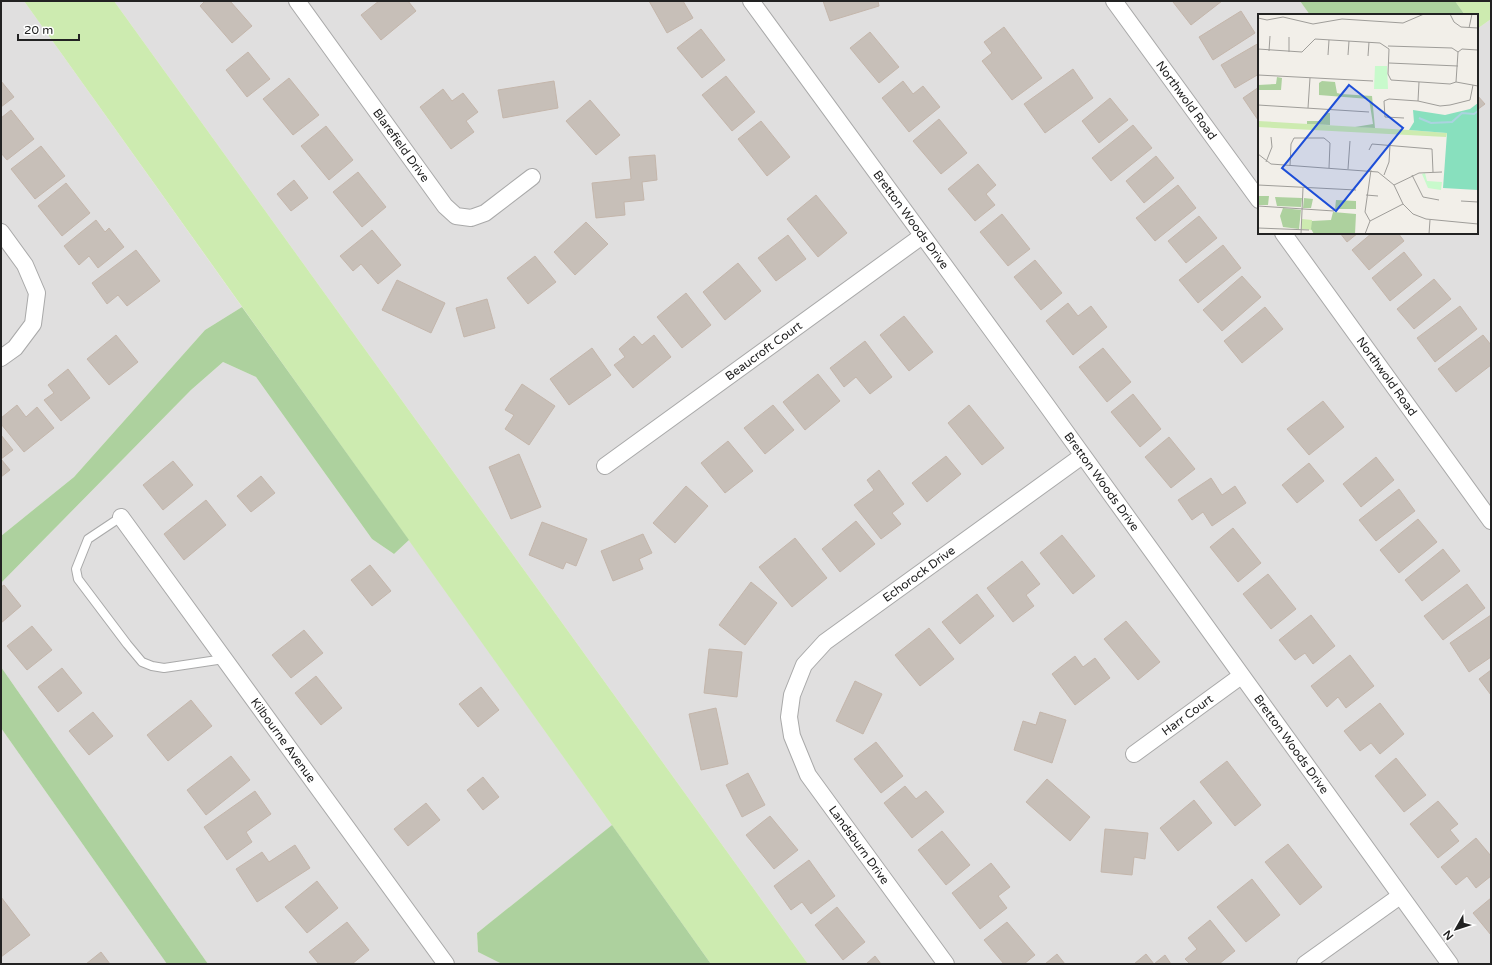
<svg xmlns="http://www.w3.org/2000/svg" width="1492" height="965" viewBox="0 0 1492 965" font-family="'Varela Round',sans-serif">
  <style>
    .residential { fill: #e0dfdf }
    .grass { fill: #cdebb0 }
    .forest { fill: #add19e }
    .building { fill: #c7bfb8; stroke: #c4b6ab }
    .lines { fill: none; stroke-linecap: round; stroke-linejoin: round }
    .lane-casing { stroke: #a9a9a9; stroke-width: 10 }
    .street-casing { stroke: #a9a9a9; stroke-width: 18 }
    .lane { stroke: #fff; stroke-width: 8 }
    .street { stroke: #fff; stroke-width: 16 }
    .labels { text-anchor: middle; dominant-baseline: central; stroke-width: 3.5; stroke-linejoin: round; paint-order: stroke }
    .street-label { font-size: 12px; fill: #222; stroke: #fff }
    .inset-river { fill: none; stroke: #aad3df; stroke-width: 2 }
    .inset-road { fill: none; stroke: #9f9d99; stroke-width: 1 }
    .view { fill: #1d4ed8; fill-opacity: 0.15; stroke: #1d4ed8; stroke-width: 2 }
    .inset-edge { fill: none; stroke: #222; stroke-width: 2 }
  </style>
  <rect width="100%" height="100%" fill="#f2efe9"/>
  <g class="residential">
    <polygon points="1,1 24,1 242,307 205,330 74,477 1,536"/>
    <polygon points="114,1 1300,1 1310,15 1259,15 1259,233 1477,233 1477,29 1491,19 1491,964 808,964"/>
    <polygon points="223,362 256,377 372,539 394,554 409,540 612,825 477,933 478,952 502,964 208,964 1,667 1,583 191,390"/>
    <polygon points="1,728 167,964 1,964"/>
  </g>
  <g class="grass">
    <polygon points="24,1 114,1 808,964 711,964"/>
    <polygon points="1455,1 1491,1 1491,19 1477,29 1477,15 1465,15"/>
  </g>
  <g class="forest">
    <polygon points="1300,1 1455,1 1465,15 1310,15"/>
    <polygon points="242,307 409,540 394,554 372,539 256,377 223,362 191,390 1,583 1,536 74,477 205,330"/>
    <polygon points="1,667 208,964 167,964 1,728"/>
    <polygon points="612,825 711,964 502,964 478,952 477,933"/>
  </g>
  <g class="building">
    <polygon points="205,1 230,1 252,26 232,43 200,6"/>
    <polygon points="379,1 408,1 416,11 381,40 361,15"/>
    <polygon points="649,1 683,1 693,18 667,33"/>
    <polygon points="823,1 878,1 879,6 830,21"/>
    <polygon points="1175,1 1222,1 1191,25 1173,2"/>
    <polygon points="1241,11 1255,33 1213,60 1199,37"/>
    <polygon points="1004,27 1042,78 1012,100 982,61 992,53 984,42"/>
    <polygon points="701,29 725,60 702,78 677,48"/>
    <polygon points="870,32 899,67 879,83 850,48"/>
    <polygon points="1259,43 1259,74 1235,88 1221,65"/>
    <polygon points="248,52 270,79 247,97 226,70"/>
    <polygon points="1073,69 1093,98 1045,133 1024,104"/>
    <polygon points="726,76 755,112 732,131 702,95"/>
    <polygon points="289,78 319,115 293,135 263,99"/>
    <polygon points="1,81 14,97 1,107"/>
    <polygon points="554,81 558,108 503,118 498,90"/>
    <polygon points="903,81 913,94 923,86 940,107 909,132 882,98"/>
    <polygon points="1259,87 1259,120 1258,120 1243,98"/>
    <polygon points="443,89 452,101 463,93 478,112 466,121 474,132 451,149 420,107"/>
    <polygon points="1477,95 1485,104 1477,110"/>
    <polygon points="1110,98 1128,120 1099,143 1082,121"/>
    <polygon points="590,100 620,135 596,155 566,121"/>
    <polygon points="11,110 34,139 7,160 1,153 1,118"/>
    <polygon points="939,119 967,153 941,174 913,141"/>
    <polygon points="761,121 790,157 767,176 738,139"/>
    <polygon points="1133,125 1152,148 1111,181 1092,158"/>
    <polygon points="326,126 353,160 329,180 301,146"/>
    <polygon points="41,146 65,176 35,199 11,169"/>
    <polygon points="655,155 657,180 642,182 644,200 624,202 625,215 596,218 592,183 631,179 629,157"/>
    <polygon points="1156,156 1174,178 1144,203 1126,181"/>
    <polygon points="978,164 996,185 986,194 995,205 975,221 948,189"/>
    <polygon points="358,172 386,207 362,227 333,192"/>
    <polygon points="294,180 308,198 291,211 277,194"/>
    <polygon points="66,183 90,213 62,236 38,206"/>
    <polygon points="1178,185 1196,208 1155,241 1136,218"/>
    <polygon points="816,195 847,233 818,257 787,219"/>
    <polygon points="1002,214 1030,249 1008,266 980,232"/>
    <polygon points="1199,216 1217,238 1186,263 1168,241"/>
    <polygon points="96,220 105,232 109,228 124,247 98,268 89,256 79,265 64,246"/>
    <polygon points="586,222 608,244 575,275 554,252"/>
    <polygon points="372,230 401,265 378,284 361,264 353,271 340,256"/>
    <polygon points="1340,233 1358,233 1347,242"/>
    <polygon points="1372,233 1398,233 1404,241 1369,270 1352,250"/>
    <polygon points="788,235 806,259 776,281 758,258"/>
    <polygon points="1223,245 1241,268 1198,303 1179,280"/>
    <polygon points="136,250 160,281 127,306 118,295 107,304 92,283"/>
    <polygon points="1404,252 1422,275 1390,301 1372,278"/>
    <polygon points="535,256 556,282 528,304 507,278"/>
    <polygon points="1035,260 1062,293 1041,310 1014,277"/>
    <polygon points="738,263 761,291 725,320 703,292"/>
    <polygon points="1242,276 1261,297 1222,331 1203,310"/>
    <polygon points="1434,279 1451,299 1414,329 1397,309"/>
    <polygon points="397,280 445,303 431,333 382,310"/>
    <polygon points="686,293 711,325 682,348 657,317"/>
    <polygon points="487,299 495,328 464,337 456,308"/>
    <polygon points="1068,303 1078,316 1091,306 1107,327 1073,355 1046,321"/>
    <polygon points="1460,306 1477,329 1435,362 1417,338"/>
    <polygon points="1265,307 1283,329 1242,363 1224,341"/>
    <polygon points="904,316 933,352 909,371 880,335"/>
    <polygon points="116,335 138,362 109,385 87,359"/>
    <polygon points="654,335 671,357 633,388 614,365 625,357 619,349 634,336 642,345"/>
    <polygon points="1483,335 1491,345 1491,365 1456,392 1438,369"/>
    <polygon points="865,341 892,377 870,394 856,377 844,387 830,368"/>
    <polygon points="592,348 611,375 569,405 550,379"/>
    <polygon points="1103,348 1131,382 1107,402 1079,367"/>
    <polygon points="68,369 90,398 61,421 44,400 54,393 48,385"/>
    <polygon points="818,374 840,401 805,430 783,402"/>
    <polygon points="522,384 555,406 529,445 505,429 514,415 505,410"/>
    <polygon points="1133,394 1161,429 1140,447 1111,412"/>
    <polygon points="1323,401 1344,427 1309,455 1287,429"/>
    <polygon points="17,405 26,417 37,407 54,428 24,452 1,424 1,418"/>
    <polygon points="773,405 794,430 765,454 744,428"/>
    <polygon points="969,405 1004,448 982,465 948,423"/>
    <polygon points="1,435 13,450 1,459 10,470 1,477"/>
    <polygon points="1169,437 1195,469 1171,488 1145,457"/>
    <polygon points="728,441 753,471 725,493 701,463"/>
    <polygon points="519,454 541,507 511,519 489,467"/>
    <polygon points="946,456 961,474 927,502 912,483"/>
    <polygon points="1376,457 1394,480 1361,507 1343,484"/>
    <polygon points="173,461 193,485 163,510 143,485"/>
    <polygon points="1309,463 1324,481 1297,503 1282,485"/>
    <polygon points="879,470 904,504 892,513 901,524 881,539 854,505 874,490 867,480"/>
    <polygon points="261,476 275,493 251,512 237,496"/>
    <polygon points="1211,478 1222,495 1235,486 1246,503 1212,526 1203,512 1192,520 1178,500"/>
    <polygon points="686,486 708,506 675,543 653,523"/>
    <polygon points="1399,489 1415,511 1376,541 1359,520"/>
    <polygon points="206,500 226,525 184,560 164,534"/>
    <polygon points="1418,519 1437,542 1399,573 1380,550"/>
    <polygon points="856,521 875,544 840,572 822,549"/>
    <polygon points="542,522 587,539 576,566 566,562 563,569 529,555"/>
    <polygon points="1233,528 1261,563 1238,582 1210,547"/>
    <polygon points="643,534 652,553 639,559 643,569 613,581 601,551"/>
    <polygon points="1062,535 1095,576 1073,594 1040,553"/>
    <polygon points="795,538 827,578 792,607 759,567"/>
    <polygon points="1443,549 1460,571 1422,601 1405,580"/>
    <polygon points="1022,561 1040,584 1026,595 1034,606 1013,622 987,588"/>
    <polygon points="370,565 391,591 372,606 351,580"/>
    <polygon points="1268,574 1296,609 1271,629 1243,594"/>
    <polygon points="751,582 777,603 745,645 719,625"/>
    <polygon points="1467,584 1485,608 1443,640 1424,616"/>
    <polygon points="4,585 21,606 1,623 1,587"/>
    <polygon points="977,594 994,616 960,644 942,622"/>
    <polygon points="1311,615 1335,646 1313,664 1305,653 1295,660 1279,640"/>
    <polygon points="1491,615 1491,657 1469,672 1450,643"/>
    <polygon points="1126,621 1160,662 1138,680 1104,639"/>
    <polygon points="32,626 52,650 27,670 7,646"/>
    <polygon points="929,628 954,659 920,686 895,655"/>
    <polygon points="304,630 323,653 291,678 272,655"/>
    <polygon points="709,649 742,652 737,697 704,693"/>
    <polygon points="1350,655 1374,686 1346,708 1338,697 1327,707 1311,686"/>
    <polygon points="1075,656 1083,667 1095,658 1110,678 1075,705 1052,674"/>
    <polygon points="62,668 82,693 58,712 38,687"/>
    <polygon points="1491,670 1491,695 1479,679"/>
    <polygon points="316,676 342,708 321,725 295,693"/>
    <polygon points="855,681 882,694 863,734 836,721"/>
    <polygon points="481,687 499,710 478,727 459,704"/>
    <polygon points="191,700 212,726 168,761 147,735"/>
    <polygon points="1380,703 1404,734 1380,754 1371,743 1360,751 1344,731"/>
    <polygon points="716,708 728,764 701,770 689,714"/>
    <polygon points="93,712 113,736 89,755 69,731"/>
    <polygon points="1040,712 1066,720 1052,763 1014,750 1023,721 1036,725"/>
    <polygon points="876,742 903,776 881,793 854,759"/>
    <polygon points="231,756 250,780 206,815 187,790"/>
    <polygon points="1396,758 1426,795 1404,812 1375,776"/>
    <polygon points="1227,761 1261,805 1235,826 1200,782"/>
    <polygon points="748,773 765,805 742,817 726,785"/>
    <polygon points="483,777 499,797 483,810 467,790"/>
    <polygon points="1047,779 1090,817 1070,841 1026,802"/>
    <polygon points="905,786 916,799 926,791 944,812 912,838 884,803"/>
    <polygon points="255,791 271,814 246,832 252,842 227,860 204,827"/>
    <polygon points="1194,800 1212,823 1178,851 1160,828"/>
    <polygon points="1438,801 1458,824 1450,830 1459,841 1438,858 1410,824"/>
    <polygon points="426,803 440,820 408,846 394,829"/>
    <polygon points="770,816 798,850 774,869 746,835"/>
    <polygon points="1105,829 1148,833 1145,859 1134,857 1132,875 1101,872"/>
    <polygon points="942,831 970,865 946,885 918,850"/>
    <polygon points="1476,838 1491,856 1491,876 1476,888 1467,876 1456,885 1441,867"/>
    <polygon points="1288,844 1322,887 1300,905 1265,862"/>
    <polygon points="295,845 310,868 257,902 236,869 262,852 269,862"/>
    <polygon points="809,860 835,896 811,914 802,902 791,910 774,886"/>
    <polygon points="991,863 1010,887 998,896 1007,908 980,929 952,893"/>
    <polygon points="1252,879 1280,915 1246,942 1217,907"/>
    <polygon points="317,881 338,908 307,933 285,907"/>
    <polygon points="1,897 30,935 1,957"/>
    <polygon points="1491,898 1491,935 1473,913"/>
    <polygon points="837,907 865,942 843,960 815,925"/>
    <polygon points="1210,920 1235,951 1219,964 1190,964 1185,959 1197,949 1188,938"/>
    <polygon points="347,922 369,950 352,964 319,964 309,952"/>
    <polygon points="1007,922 1035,955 1024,964 1004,964 984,940"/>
    <polygon points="101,952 110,964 86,964"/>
    <polygon points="1057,954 1065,964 1045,964"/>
    <polygon points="1146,954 1154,964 1134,964"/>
    <polygon points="1165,955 1171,964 1154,964"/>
    <polygon points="875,956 881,964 866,964"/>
  </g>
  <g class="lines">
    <g class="lane-casing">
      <polyline id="lane" points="121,517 88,539 76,569 78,579 127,644 142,662 152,666 164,668 224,659"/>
    </g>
    <g class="street-casing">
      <g id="street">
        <path id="s1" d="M297,1L445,206L456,216L471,218L485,213L532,177"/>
        <path id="s2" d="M751,1L1045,403L1450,964"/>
        <path id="s3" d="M1114,1L1259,200"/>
        <polyline points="1,232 25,265 37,293 33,324 15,348 1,358"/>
        <path id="s4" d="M1283,233L1491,521"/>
        <path id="s5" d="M605,466L922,236"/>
        <path id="s6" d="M121,517L446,964"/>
        <path id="s7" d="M1134,754L1241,676"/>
        <path id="s8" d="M946,964L808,775L792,736L789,717L792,695L804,665L825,642L1082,456"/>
        <polyline points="1305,964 1400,896"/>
      </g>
    </g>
    <use href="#lane" class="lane"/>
    <use href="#street" class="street"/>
  </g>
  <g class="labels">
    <g class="street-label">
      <text stroke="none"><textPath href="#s3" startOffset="123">Northwold Road</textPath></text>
      <text stroke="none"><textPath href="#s1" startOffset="178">Blarefield Drive</textPath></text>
      <text stroke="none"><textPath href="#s2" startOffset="271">Bretton Woods Drive</textPath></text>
      <text stroke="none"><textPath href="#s5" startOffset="196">Beaucroft Court</textPath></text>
      <text stroke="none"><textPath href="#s4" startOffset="177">Northwold Road</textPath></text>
      <text stroke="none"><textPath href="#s2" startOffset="595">Bretton Woods Drive</textPath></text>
      <text stroke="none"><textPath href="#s8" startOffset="497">Echorock Drive</textPath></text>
      <text stroke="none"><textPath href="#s7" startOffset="66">Harr Court</textPath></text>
      <text stroke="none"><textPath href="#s6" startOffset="276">Kilbourne Avenue</textPath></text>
      <text stroke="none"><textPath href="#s2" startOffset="919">Bretton Woods Drive</textPath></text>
      <text transform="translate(859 845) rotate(54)">Landsburn Drive</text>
    </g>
  </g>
  <g transform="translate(1258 14)">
    <rect width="220" height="220" fill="#f2efe9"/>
    <path d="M0,107L151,116L189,119L188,123L0,113ZM44,205L54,206V216L43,215Z" fill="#cdebb0"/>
    <path d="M19,63L24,64L23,76H0V71L18,70ZM64,67L77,68L79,79L83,80L114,82L117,114L97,113L115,110L111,85L61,81V69ZM69,99H72V111L49,110V107H61ZM0,182H11L10,191H0ZM17,183L44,184L43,193L19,192ZM46,184L55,185L53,194H45ZM78,186L98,187V195H77ZM25,194L43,196L41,215L25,213L22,202ZM75,198L98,200L97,220H56L53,215L54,207L73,206Z" fill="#add19e"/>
    <path d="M117,52H129L130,75H116ZM167,159L169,167L184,168L183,176L170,174L164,160Z" fill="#c8facc"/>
    <path d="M220,89V176L185,174L189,119L151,116L156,108L155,96L187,101L212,95Z" fill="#88e0be"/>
    <path class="inset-river" d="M161,104L173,109L194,108L204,99L216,100L220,97"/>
    <path class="inset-road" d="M192,0L196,8L203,13L220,14M0,4L9,6L25,3L55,10L84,5L145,9L166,0M211,14L214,0M130,32L194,34L200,38M0,35L44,38L57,25L122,29L131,35L130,60L133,66L192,70L198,68M220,36V50M11,37L12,22M31,38V23M200,38L204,35L220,36M70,41L71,26M90,41L91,27M110,42L111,28M131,49L200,52M0,61L115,67M198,68L200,38M198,68L220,72M160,87L161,68M0,91L111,98M50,94L52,64M146,104L127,103L126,87L131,85L160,87L182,92L192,91L212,86L215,71M174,135L175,158M111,136L114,130L174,135M0,140L13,150L120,158L136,171L145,190L155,200L168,205L220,210M8,148L14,133L13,123M32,152L33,130L36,124H66L72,129L71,154M90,155L92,127M126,161L131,148L132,131M154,161L165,183L181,186M0,171L98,176M136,171L161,159L184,158M108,181L120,182M203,187L220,188M0,192L76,197M112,207L107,198L113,156M0,214L51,216M43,220L45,174M107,220L112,207L145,190M171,220L172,206"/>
    <path class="view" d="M91,71L145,114L78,197L24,154Z"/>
    <rect width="220" height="220" class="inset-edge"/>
  </g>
  <rect width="1492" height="965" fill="none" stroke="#222222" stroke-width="4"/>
  <g transform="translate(1456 929) rotate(231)" stroke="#ffffff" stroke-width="3" paint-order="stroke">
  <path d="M0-3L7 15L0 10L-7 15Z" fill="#222222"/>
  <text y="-6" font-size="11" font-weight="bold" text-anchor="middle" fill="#222222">N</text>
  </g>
  <path d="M18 34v6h61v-6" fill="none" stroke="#222222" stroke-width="2"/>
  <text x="24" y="34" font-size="12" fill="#222222" stroke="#ffffff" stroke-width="3" paint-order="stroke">20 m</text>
</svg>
